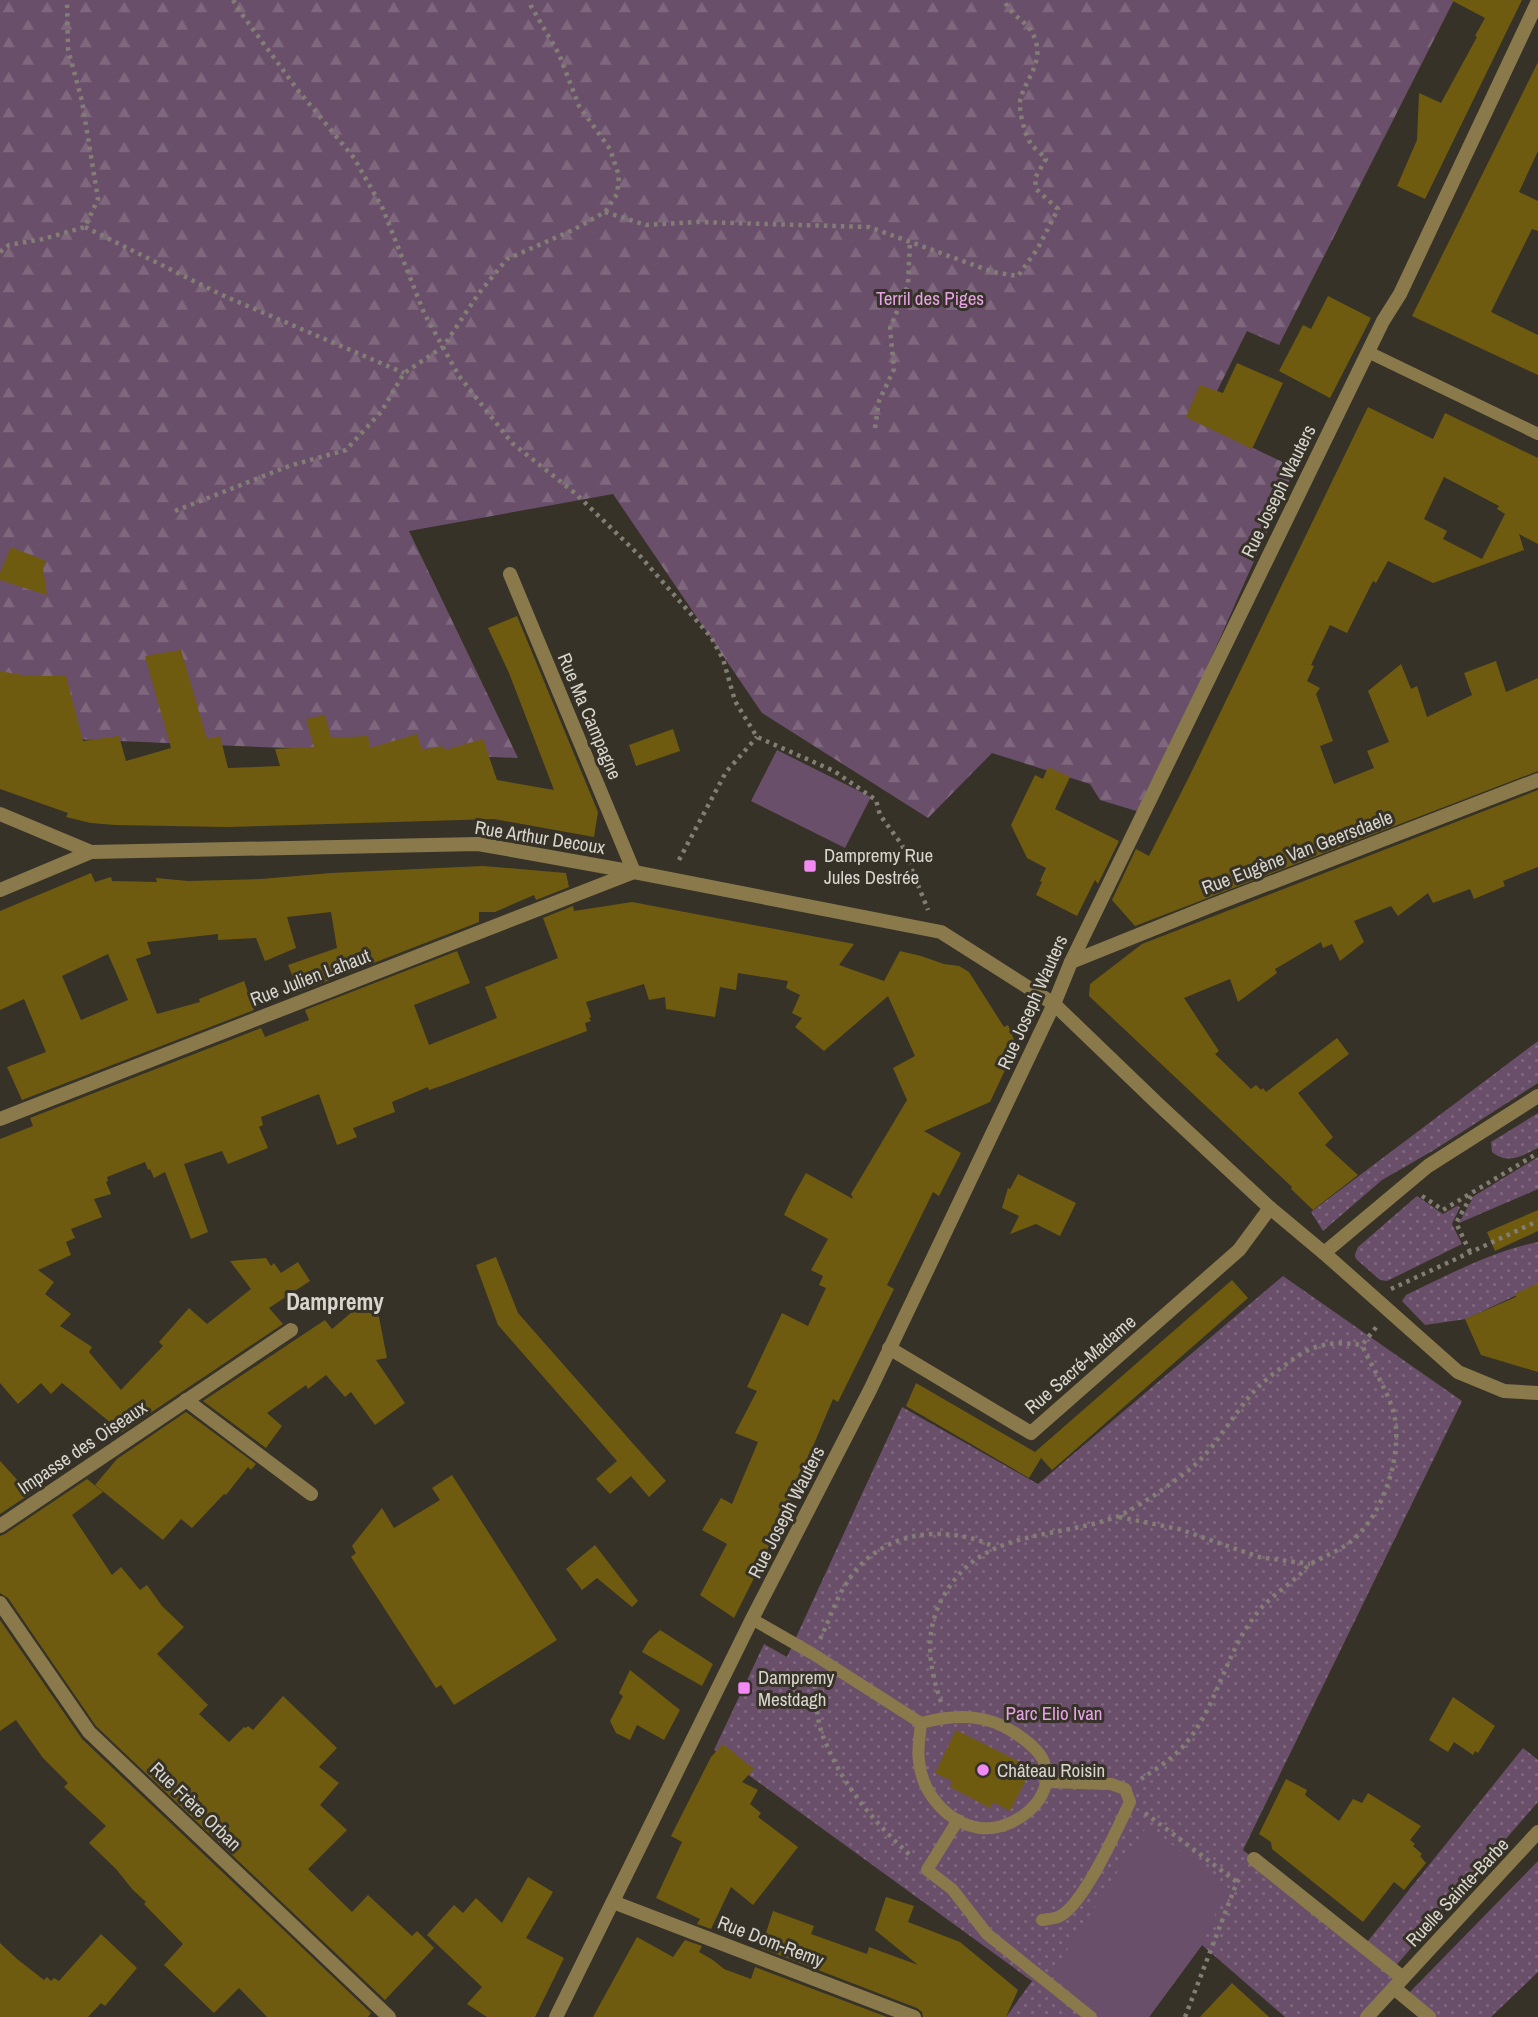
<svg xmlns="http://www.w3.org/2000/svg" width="1538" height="2017" viewBox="0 0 1538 2017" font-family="'Archivo Narrow',sans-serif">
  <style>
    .grass { fill: url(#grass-dots) }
    .forest { fill: url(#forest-firs) }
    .garden { fill: #6a4f6a }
    .building { fill: #6f5b0f; fill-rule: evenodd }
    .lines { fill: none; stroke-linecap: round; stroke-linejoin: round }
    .path { stroke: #827e75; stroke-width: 4.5; stroke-dasharray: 3.5 5; stroke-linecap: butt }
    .lane { stroke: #8a7a4b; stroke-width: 12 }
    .street { stroke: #8a7a4b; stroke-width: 14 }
    .poi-dot { fill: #f28af3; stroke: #363227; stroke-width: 2.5 }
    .labels { text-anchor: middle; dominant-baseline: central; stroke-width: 6; stroke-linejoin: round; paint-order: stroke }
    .park-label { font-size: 19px; fill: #e8a2e7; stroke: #363227 }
    .street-label { font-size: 19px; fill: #d8d5ce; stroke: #363227 }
    .poi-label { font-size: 19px; fill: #d8d5ce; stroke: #363227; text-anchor: start }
    .quarter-label { font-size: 23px; font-weight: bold; fill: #d8d5ce; stroke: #363227 }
  </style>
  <defs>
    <pattern id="grass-dots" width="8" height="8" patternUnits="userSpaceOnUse" patternTransform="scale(1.75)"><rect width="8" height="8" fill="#6a4f6a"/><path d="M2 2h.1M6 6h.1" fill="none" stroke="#7f677e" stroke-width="1.8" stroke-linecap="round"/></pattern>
    <pattern id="forest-firs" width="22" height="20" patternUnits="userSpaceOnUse" patternTransform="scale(1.75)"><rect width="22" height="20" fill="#6a4f6a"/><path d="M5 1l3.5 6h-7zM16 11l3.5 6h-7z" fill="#7f677e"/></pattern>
  </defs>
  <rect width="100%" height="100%" fill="#363227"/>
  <g class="grass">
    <polygon points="1538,1041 1538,1083 1434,1150 1382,1180 1323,1231 1311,1212"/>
    <path d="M1538,1113V1148C1522,1156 1508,1165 1492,1152L1491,1142Z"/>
    <polygon points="1538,1157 1538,1189 1459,1223 1474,1196"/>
    <polygon points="1417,1196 1443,1214 1457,1206 1460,1207 1452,1224 1462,1244 1387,1281 1380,1280 1356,1259 1355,1254 1358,1247"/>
    <path d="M1538,1242V1285L1466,1319L1425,1325L1402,1301L1406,1295C1448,1275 1492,1251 1538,1242Z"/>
    <polygon points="1283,1276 1462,1401 1243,1850 1364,1946 1523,1748 1538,1760 1538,1802 1393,1969 1403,1978 1366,2017 1285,2017 1202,1945 1149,2017 1006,2017 1032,1981 714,1750 764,1644 787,1657 902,1407 1038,1484"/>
    <polygon points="1538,1861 1538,1972 1491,2017 1435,2017 1405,1997"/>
  </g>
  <polygon class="forest" points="0,0 1454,0 1279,345 1247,331 1201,423 1295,468 1143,813 1100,800 1090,784 992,753 928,818 762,713 613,494 409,531 518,758 48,738 0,720"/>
  <g class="garden">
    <polygon points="777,750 871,797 845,848 751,801"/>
    <polygon points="1147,1826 1227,1886 1202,1945 1149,2017 1100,2017 1049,1974 1063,1957"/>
  </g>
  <g class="building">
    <polygon points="1451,0 1522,0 1425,199 1397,186 1417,140 1419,93 1441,103 1477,37 1475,36 1485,18"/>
    <polygon points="1538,62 1538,151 1519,192 1538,201 1538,231 1532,229 1491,312 1538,335 1538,375 1412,316"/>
    <polygon points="1328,296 1371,318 1330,398 1279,371 1303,325 1311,329"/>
    <polygon points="1237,363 1283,383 1252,449 1186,417 1200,385 1223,393"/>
    <path d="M1368,407L1433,439L1445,413L1538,458V544L1519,534L1524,550L1433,583L1388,561L1376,583L1373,581L1347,633L1330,625L1311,665L1314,666L1307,681L1320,688L1316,694L1333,741L1320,746L1334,784L1374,768L1367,751L1389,742L1368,691L1401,664L1411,689L1417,686L1427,717L1472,695L1464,673L1496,661L1506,692L1538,678V771L1135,926L1112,900L1136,849L1149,856L1190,775ZM1444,477L1499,506L1497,509L1505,514L1482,559L1443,539L1447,531L1424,519Z"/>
    <polygon points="11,547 46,561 43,568 47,595 0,580 0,573"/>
    <polygon points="517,616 598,812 594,837 494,819 227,827 115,825 91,823 66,817 68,813 0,789 0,671 27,676 66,676 83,741 119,736 126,761 171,748 145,656 181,650 207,739 220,736 228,768 280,766 275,749 314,747 306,719 325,715 331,738 368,736 370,748 417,734 422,750 443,746 445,750 483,739 497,780 554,790 509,673 488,628"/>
    <polygon points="673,729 680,751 636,766 629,745"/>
    <polygon points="1048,767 1070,777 1055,809 1119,841 1098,884 1095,880 1077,916 1036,895 1042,882 1040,881 1046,868 1027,858 1011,825 1035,775 1043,779"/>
    <polygon points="1538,790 1538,867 1503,881 1505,886 1474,899 1470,889 1433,903 1428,893 1398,916 1391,906 1354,921 1364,942 1340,961 1332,944 1323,948 1321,942 1275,969 1277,973 1238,1002 1230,979 1184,998 1219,1051 1215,1054 1251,1089 1256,1085 1261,1090 1263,1088 1266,1092 1337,1038 1349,1054 1298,1093 1333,1137 1325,1145 1358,1175 1313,1210 1291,1189 1292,1187 1089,996 1090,984 1142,944"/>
    <path d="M483,866L566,873L569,887L536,900L534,895L495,912H479V922L299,992L288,965L337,948L331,912L287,917L296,948L265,961L256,938L218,940V934L147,942L151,954L136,959L157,1014L200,1002L199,999L244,981L254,1010L22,1100L7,1067L46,1052L24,999L0,1010V911L91,873L95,882L111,877L112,881L157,882L156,878L188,881L261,879L331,873ZM108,954L128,1000L81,1020L62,976Z"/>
    <polygon points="632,902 854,944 839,965 884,981 900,951 921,956 944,964 959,966 969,972 1004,1027 1008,1025 1015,1042 1014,1051 990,1102 924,1131 961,1153 939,1196 933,1192 911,1237 887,1285 894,1289 838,1402 833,1399 775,1536 734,1618 700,1595 727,1544 702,1530 721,1498 732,1504 758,1442 735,1433 757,1391 747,1387 782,1313 808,1326 826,1288 819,1285 823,1276 811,1270 828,1239 784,1215 791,1200 806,1173 853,1199 851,1194 907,1100 893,1068 915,1056 888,996 824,1051 795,1027 802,1018 792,1013 800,995 786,988 788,981 738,973 736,990 720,987 715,1017 666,1009 665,997 649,1000 644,984 586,1002 591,1017 589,1018 591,1021 585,1023 587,1031 444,1085 429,1090 428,1087 392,1102 395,1112 353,1128 357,1137 337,1145 319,1094 261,1117 263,1125 259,1127 268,1148 228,1164 222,1151 184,1164 208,1232 191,1239 165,1172 154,1178 150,1169 148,1170 145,1162 107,1177 108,1181 106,1182 111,1194 94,1199 102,1217 71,1229 75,1238 66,1242 71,1255 38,1270 54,1282 45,1294 71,1314 60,1326 92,1347 89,1352 121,1390 163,1346 159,1342 189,1308 207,1324 251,1289 230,1261 266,1258 271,1266 274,1263 281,1273 298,1262 310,1281 269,1308 283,1324 122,1432 62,1383 51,1394 41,1383 18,1404 0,1383 0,1139 33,1126 30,1118 261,1028 265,1037 309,1020 305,1010 457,951 470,983 414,1005 429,1045 497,1018 485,987 558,958 543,918 573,906 574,911"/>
    <polygon points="1018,1174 1076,1203 1060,1236 1036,1224 1010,1234 1019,1216 1002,1208 1008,1188 1010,1189"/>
    <polygon points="1538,1210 1538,1231 1495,1251 1487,1232"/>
    <polygon points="496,1257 518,1313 666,1481 649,1497 631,1476 610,1494 596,1479 617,1461 498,1325 476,1265"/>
    <polygon points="1232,1280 1248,1298 1052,1470 1041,1458 1029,1478 906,1406 916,1383 1035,1452"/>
    <polygon points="1538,1283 1538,1372 1481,1355 1465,1319 1516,1297 1515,1294"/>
    <polygon points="372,1295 374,1302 376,1302 387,1358 376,1360 405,1403 375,1425 351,1392 345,1397 326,1375 308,1389 306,1385 267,1413 282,1426 266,1448 203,1401 325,1320 332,1329"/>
    <polygon points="186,1412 256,1464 251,1470 248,1467 226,1495 224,1494 192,1528 181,1519 163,1540 95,1485 117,1459"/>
    <polygon points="0,1461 30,1494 0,1514"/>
    <polygon points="452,1475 557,1640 454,1705 441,1685 436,1688 351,1557 356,1553 352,1546 382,1508 394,1528 440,1500 432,1488"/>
    <polygon points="87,1479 103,1492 72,1515 112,1575 121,1567 140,1590 147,1585 162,1606 184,1627 157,1654 208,1705 199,1714 229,1742 244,1727 246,1728 248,1726 253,1730 283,1696 337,1748 319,1767 339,1783 320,1805 347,1830 308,1869 352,1912 368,1895 412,1936 417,1931 434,1948 385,2000 96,1726 8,1598 0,1593 0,1536 5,1534"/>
    <polygon points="595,1545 638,1601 632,1607 597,1578 582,1590 566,1569"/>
    <polygon points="0,1620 82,1739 371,2013 368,2017 267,2017 239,1988 214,2013 164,1965 183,1944 144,1904 146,1902 133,1890 116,1869 89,1843 106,1826 64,1787 68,1783 43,1758 16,1720 0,1731"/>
    <polygon points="660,1630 713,1664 702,1686 642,1652 649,1640"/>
    <polygon points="630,1670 680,1710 664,1740 637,1725 630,1740 616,1733 610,1721 623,1696 619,1693"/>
    <polygon points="1453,1697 1495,1726 1478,1753 1475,1751 1473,1755 1454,1742 1448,1752 1429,1740"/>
    <polygon points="956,1730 1032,1768 1010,1811 993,1802 990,1808 950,1787 952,1781 935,1773"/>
    <polygon points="723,1744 754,1769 742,1782 758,1790 750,1804 761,1813 758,1817 798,1847 753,1905 731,1887 711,1929 697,1924 700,1919 656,1898 682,1842 671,1836 711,1757"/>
    <polygon points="1286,1779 1307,1790 1305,1795 1339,1821 1353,1799 1362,1803 1368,1793 1421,1826 1410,1840 1415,1844 1413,1846 1422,1854 1420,1856 1426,1863 1404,1890 1394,1882 1363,1922 1272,1849 1271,1842 1259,1834"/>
    <polygon points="528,1877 553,1892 526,1938 564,1958 535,2017 487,2017 467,2004 482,1987 427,1935 454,1905 463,1913 476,1898 502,1923"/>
    <polygon points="886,1897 914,1906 908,1922 960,1942 1018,1990 1006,2017 923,2017 922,2012 917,2008 761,1948 773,1911 814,1926 811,1934 867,1954 869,1947 918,1965 875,1930"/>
    <polygon points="101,1934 137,1968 105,2006 101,2003 88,2017 0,2017 0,1943 17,1959 44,1980 47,1977 51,1981 54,1978 59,1981"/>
    <polygon points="637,1937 673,1957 685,1940 702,1946 699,1952 713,1960 724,1969 751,1979 755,1967 887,2017 593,2017"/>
    <polygon points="1232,1983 1269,2017 1200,2017"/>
  </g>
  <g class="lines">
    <g class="path">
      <polyline points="233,0 241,13 297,89 354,158 383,209 424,313 459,376 512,443 575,493 640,556 711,637 723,659 735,701 757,737 834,771 876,800 880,815 902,845 928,910"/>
      <path d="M605,212L646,225L698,222L869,227L993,272L1018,276L1038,248L1058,209L1036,189L1035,178L1046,159C1042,154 1035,149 1031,144C1025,135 1017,107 1021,97C1027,78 1042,63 1036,42C1030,20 1012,19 1004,0"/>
      <polyline points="85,227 222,295 404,373"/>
      <polyline points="0,252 9,245 43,239 85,227 98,199 82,101 68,49 67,0"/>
      <polyline points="875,428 879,401 894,369 890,328 908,285 910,242"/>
      <polyline points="175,511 289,466 346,450 381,412 404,373 443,347 479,293 507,259 573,230 605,212 617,194 619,176 610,149 579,106 559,54 531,6 529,0"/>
      <polyline points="679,860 726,772 757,737"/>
      <polyline points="1422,1196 1443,1210 1538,1153"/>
      <polyline points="1470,1252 1456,1223 1474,1191"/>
      <polyline points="1391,1289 1538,1221"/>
      <polyline points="1119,1517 1179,1529 1259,1557 1310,1564"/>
      <path d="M820,1639C829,1621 835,1601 846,1584C877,1532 942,1522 995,1547"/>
      <path d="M814,1677C816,1698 816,1722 825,1741C844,1788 876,1824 912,1857"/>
      <path d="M941,1702C925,1657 924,1617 956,1578C995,1530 1062,1537 1116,1517C1131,1511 1157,1494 1170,1484C1180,1477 1191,1469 1199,1461C1220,1440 1235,1412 1255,1390C1266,1379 1279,1369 1292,1360C1300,1354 1310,1348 1320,1346C1334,1342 1348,1343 1362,1345"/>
      <path d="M1141,1779C1156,1769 1174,1758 1186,1743C1217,1706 1225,1655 1254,1617C1266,1600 1282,1590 1297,1577C1302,1573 1306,1566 1312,1563C1325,1556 1338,1551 1349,1543C1384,1517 1406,1448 1392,1407C1385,1386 1371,1366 1362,1345L1378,1325"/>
      <polyline points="1145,1813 1237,1882"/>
      <polyline points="1185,2017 1237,1882 1242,1875"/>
    </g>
    <g class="lane">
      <polyline points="1368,352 1538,434"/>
      <path d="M752,1619L813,1654L921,1723C920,1735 917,1749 919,1761C922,1793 947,1823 980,1828C1013,1832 1058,1799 1044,1762C1040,1751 1028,1742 1018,1735C988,1713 955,1714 921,1723"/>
      <polyline points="958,1820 927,1870 952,1889 987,1934 1091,2017"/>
      <path d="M1042,1920C1047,1919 1053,1919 1058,1917C1083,1907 1118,1827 1130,1802L1125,1789L1111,1784L1047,1782"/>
    </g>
    <g class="street">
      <polyline points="0,814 91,852 478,844 634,872 941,932 1054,1004 1159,1105 1270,1208 1324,1253 1458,1372 1504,1391 1538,1393"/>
      <polyline points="0,890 91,852"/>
      <polyline points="1071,962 1208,907 1538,780"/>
      <polyline points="0,1119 634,872 510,574"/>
      <polyline points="1324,1253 1428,1166 1538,1096"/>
      <polyline points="889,1348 1031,1433 1239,1250 1270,1208"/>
      <polyline points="186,1400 311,1494"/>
      <polyline points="0,1526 291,1330"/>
      <polyline points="0,1603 89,1732 389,2017"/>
      <polyline points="1254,1859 1403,1978"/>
      <polyline points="613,1902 914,2017"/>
      <polyline points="1394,1988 1429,2017"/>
      <polyline points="556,2017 752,1619 870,1390 1054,1004 1071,962 1383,321 1400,294 1538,1"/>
      <polyline points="1367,2017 1538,1832"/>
    </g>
  </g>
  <g class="poi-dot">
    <rect x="803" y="859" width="14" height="14" rx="3.5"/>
    <rect x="737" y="1681" width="14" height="14" rx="3.5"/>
    <circle cx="983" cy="1770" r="7"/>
  </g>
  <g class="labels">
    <g class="park-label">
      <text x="930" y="298">Terril des Piges</text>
      <text x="1054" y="1713">Parc Elio Ivan</text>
    </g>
    <g class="street-label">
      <text transform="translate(1278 491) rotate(-64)">Rue Joseph Wauters</text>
      <text transform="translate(590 716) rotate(67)">Rue Ma Campagne</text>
      <text transform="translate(540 837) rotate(9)">Rue Arthur Decoux</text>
      <text transform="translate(1297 852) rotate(-21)">Rue Eugène Van Geersdaele</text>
      <text transform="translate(310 977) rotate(-21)">Rue Julien Lahaut</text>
      <text transform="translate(1032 1002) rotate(-66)">Rue Joseph Wauters</text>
      <text transform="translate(1080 1364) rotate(-41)">Rue Sacré-Madame</text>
      <text transform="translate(82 1447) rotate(-34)">Impasse des Oiseaux</text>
      <text transform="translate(786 1512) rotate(-63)">Rue Joseph Wauters</text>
      <text transform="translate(196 1806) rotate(44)">Rue Frère Orban</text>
      <text transform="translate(1457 1892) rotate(-47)">Ruelle Sainte-Barbe</text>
      <text transform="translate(771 1941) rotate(21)">Rue Dom-Remy</text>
    </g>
    <g class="poi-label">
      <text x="824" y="855">Dampremy Rue<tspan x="824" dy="22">Jules Destrée</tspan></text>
      <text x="758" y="1677">Dampremy<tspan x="758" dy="22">Mestdagh</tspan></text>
      <text x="997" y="1770">Château Roisin</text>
    </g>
    <g class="quarter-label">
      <text x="335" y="1301">Dampremy</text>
    </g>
  </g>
</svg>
